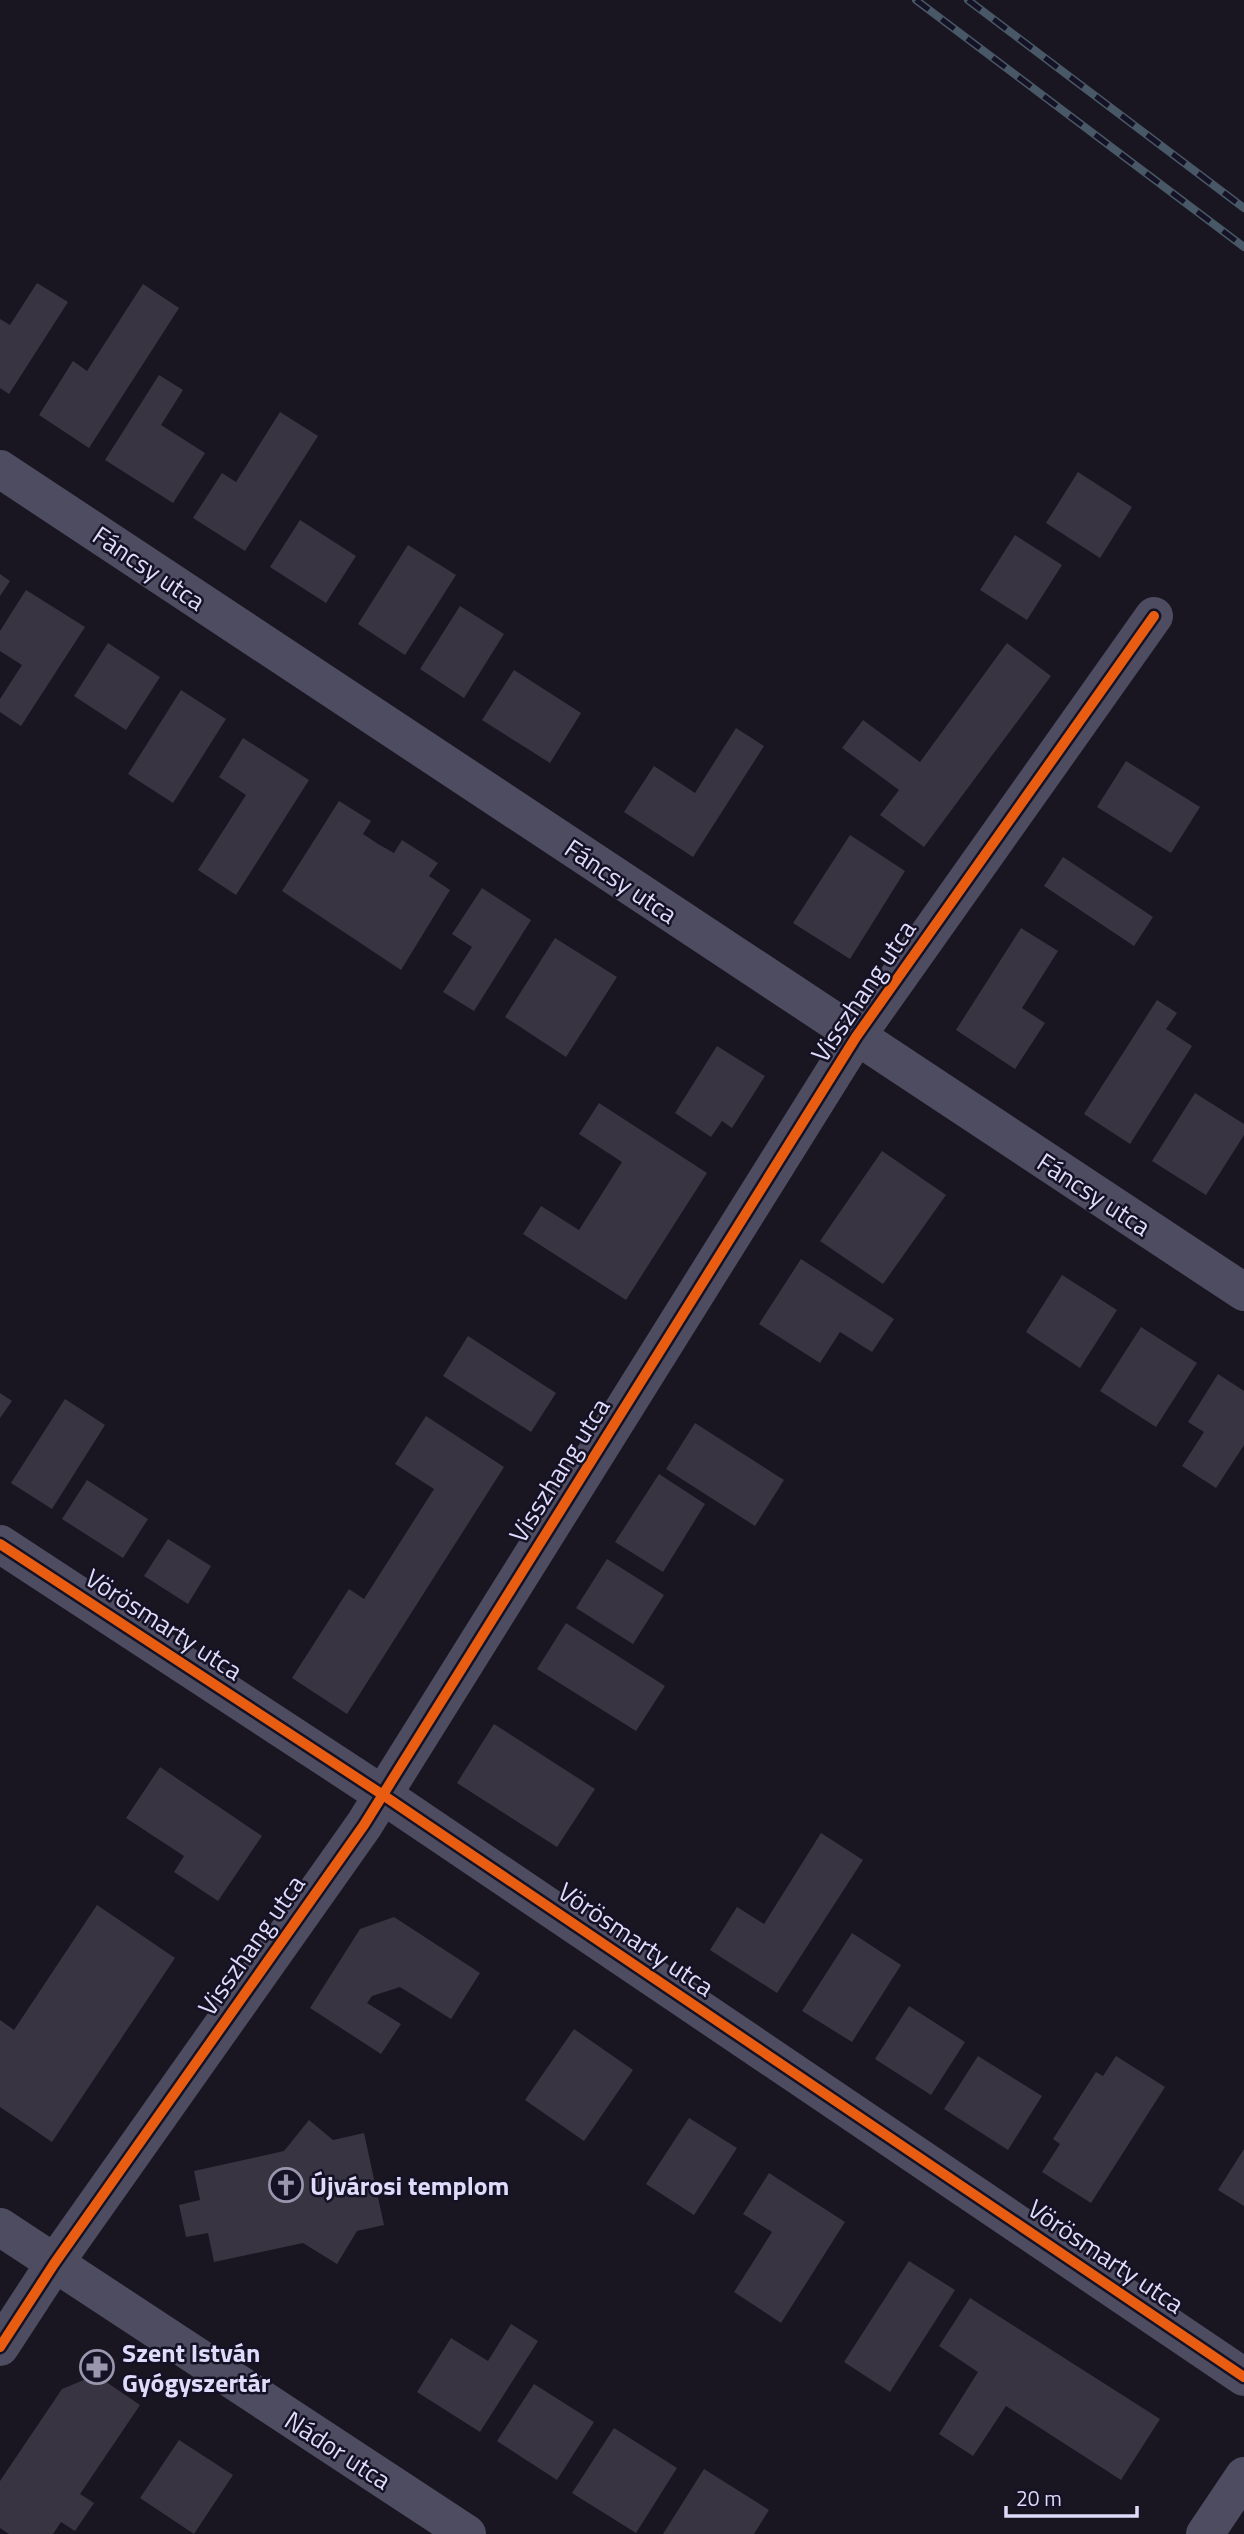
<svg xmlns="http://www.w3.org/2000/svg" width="1244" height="2534" viewBox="0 0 1244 2534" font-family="'Titillium Web',sans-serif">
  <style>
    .building { fill: #383442 }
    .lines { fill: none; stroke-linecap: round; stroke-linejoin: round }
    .minor { stroke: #4e4c60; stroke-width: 38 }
    .rail-casing { stroke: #485867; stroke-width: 8 }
    .rail { stroke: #161225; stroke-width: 5; stroke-dasharray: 16; stroke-linecap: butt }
    .cycleway-casing { stroke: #161225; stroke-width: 15 }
    .cycleway { stroke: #e95d12; stroke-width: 10 }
    .labels { text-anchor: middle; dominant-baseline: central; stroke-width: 5; stroke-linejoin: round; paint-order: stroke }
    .street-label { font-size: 26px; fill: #dfdbfa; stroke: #161225 }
    .poi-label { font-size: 26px; font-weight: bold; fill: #dfdbfa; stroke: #161225; text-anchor: start }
  </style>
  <rect width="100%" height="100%" fill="#191621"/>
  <g class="building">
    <polygon points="37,283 68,302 9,394 0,388 0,319 10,325"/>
    <polygon points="143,284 179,308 89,448 39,415 73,361 87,371"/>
    <polygon points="159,375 183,390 161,425 205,453 173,503 105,460"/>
    <polygon points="280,412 318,436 245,551 193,518 222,473 236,482"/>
    <polygon points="1078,472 1132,507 1100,558 1046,523"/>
    <polygon points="300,520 356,556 326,603 270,567"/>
    <polygon points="1015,535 1062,565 1027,620 980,590"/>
    <polygon points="408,545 456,575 405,655 358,624"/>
    <polygon points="0,574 10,581 0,596"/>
    <polygon points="26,590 85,627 21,726 0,712 0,699 22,665 0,651 0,631"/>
    <polygon points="460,606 504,634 464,698 420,669"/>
    <polygon points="108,643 160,677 126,730 74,696"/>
    <polygon points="1007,643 1051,676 924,847 880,815 899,790 842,748 863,720 920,762"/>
    <polygon points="514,670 581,713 550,763 482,720"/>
    <polygon points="181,690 226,719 173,803 128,774"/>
    <polygon points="736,728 764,746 693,857 624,812 654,766 695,793"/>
    <polygon points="243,738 309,780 236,895 198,870 246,795 219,777"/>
    <polygon points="1126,761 1200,807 1171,853 1097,807"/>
    <polygon points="339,801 371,821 363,834 378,844 394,853 402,840 438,863 429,876 450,890 401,970 282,891"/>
    <polygon points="850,835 905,871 850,959 793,923"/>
    <polygon points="1063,857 1153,917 1134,946 1044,886"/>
    <polygon points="482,888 531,920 474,1011 443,992 472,947 452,934"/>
    <polygon points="1021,928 1058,951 1022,1008 1045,1023 1015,1069 956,1030"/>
    <polygon points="555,938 617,977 566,1057 505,1017"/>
    <polygon points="1157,1000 1177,1013 1166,1029 1192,1046 1130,1144 1084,1114"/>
    <polygon points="717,1046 765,1076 732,1128 722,1121 711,1137 675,1113"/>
    <polygon points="1195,1093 1244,1124 1244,1135 1206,1195 1152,1161"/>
    <polygon points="599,1103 707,1173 626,1300 523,1234 541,1206 579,1230 622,1162 579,1134"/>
    <polygon points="882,1151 946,1195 883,1284 820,1241"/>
    <polygon points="801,1259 894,1319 872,1352 840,1332 820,1363 759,1324"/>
    <polygon points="1062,1275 1117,1310 1080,1368 1026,1332"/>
    <polygon points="1141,1327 1197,1363 1156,1427 1100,1391"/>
    <polygon points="468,1336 556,1393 531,1432 443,1376"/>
    <polygon points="1218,1374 1244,1391 1244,1445 1216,1488 1182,1466 1204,1432 1188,1422"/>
    <polygon points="0,1393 12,1401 0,1418"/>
    <polygon points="65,1399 105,1425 52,1509 11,1483"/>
    <polygon points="426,1416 504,1467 347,1714 292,1678 349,1589 364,1599 434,1489 395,1464"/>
    <polygon points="695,1423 784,1480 755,1526 666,1469"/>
    <polygon points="659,1474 705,1504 663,1572 615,1542"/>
    <polygon points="87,1480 148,1519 123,1558 62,1519"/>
    <polygon points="168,1539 211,1566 188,1604 144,1576"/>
    <polygon points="607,1559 664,1595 633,1644 576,1608"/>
    <polygon points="566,1623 665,1686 636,1731 537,1669"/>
    <polygon points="494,1724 595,1789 557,1847 457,1783"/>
    <polygon points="160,1767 262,1836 218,1901 174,1872 184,1856 126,1818"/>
    <polygon points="821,1833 863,1860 777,1993 710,1950 737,1907 764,1924"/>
    <polygon points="97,1905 175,1958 52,2142 0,2107 0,2020 14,2030"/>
    <polygon points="394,1917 480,1973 451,2019 400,1987 372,1996 367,2003 401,2024 381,2054 310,2008 360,1929"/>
    <polygon points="852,1933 901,1965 852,2042 802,2011"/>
    <polygon points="909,2006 965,2042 931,2095 875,2059"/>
    <polygon points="574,2029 633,2070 584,2141 525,2100"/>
    <polygon points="978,2056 1042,2096 1008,2150 944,2109"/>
    <polygon points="1116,2056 1165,2087 1091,2203 1042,2172 1060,2144 1053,2139 1096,2072 1103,2076"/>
    <polygon points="689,2118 737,2148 694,2215 646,2184"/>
    <polygon points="309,2120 333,2140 364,2133 384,2225 357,2231 337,2264 303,2243 214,2262 208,2233 186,2237 179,2205 200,2200 194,2171 284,2151"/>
    <polygon points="1244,2149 1244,2206 1218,2190"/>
    <polygon points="769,2173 845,2222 781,2323 734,2292 772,2232 743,2214"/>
    <polygon points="909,2261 955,2290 890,2392 844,2362"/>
    <polygon points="970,2298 1160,2419 1121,2480 1006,2406 973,2456 939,2434 978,2372 939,2346"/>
    <polygon points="511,2324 538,2341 480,2432 417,2392 451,2338 488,2361"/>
    <polygon points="96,2375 140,2405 80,2494 94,2503 75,2531 61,2522 53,2534 9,2534 0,2528 0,2481 62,2389"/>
    <polygon points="534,2384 594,2422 557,2480 497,2441"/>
    <polygon points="614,2428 677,2468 636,2533 572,2493"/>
    <polygon points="179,2440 233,2475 194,2534 140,2498"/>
    <polygon points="704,2469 769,2510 754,2534 663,2534"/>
  </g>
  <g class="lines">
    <g class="minor">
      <polyline points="0,469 1244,1292"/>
      <polyline points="0,1544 383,1795 1244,2377"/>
      <polyline points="0,2227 467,2534"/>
      <polyline points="0,2347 54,2264 364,1825 856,1037 1154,616"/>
      <polyline points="1205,2534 1244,2476"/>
    </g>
    <g class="rail-casing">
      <g id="rail">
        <polyline points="916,0 1244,247"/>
        <polyline points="968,0 1244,208"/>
      </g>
    </g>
    <use href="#rail" class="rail"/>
    <g class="cycleway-casing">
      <g id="cycleway">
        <polyline points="0,1544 383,1795 1244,2377"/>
        <polyline points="0,2347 54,2264 364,1825 856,1037 1154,616"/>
      </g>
    </g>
    <use href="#cycleway" class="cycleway"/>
  </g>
  <defs>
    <g id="church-ring" transform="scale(1.75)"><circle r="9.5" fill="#161225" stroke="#9a96ae" stroke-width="1.5"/><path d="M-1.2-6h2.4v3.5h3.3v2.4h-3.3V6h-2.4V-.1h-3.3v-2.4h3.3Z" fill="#9a96ae"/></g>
    <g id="pharmacy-ring" transform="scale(1.75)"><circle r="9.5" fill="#161225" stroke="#9a96ae" stroke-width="1.5"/><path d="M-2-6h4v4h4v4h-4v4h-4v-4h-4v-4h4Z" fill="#9a96ae"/></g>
  </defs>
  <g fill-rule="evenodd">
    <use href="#church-ring" x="286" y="2185"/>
    <use href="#pharmacy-ring" x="97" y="2367"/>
  </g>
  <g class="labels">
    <g class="street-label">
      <text transform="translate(149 568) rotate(34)">Fáncsy utca</text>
      <text transform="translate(621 881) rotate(34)">Fáncsy utca</text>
      <text transform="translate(863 991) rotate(-56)">Visszhang utca</text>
      <text transform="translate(1094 1194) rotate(33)">Fáncsy utca</text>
      <text transform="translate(559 1470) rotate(-58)">Visszhang utca</text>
      <text transform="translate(164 1624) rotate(33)">Vörösmarty utca</text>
      <text transform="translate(636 1939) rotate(34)">Vörösmarty utca</text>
      <text transform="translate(251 1945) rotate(-55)">Visszhang utca</text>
      <text transform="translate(1106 2256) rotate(34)">Vörösmarty utca</text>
      <text transform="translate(338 2450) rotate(33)">Nádor utca</text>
    </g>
    <g class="poi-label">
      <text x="310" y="2185">Újvárosi templom</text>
      <text x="122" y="2352">Szent István<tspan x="122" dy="30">Gyógyszertár</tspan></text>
    </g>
  </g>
  <path d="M1006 2506v10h131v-10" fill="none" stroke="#dfdbfa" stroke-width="3.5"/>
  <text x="1016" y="2506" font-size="21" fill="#dfdbfa" stroke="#161225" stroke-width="5" paint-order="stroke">20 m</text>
</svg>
